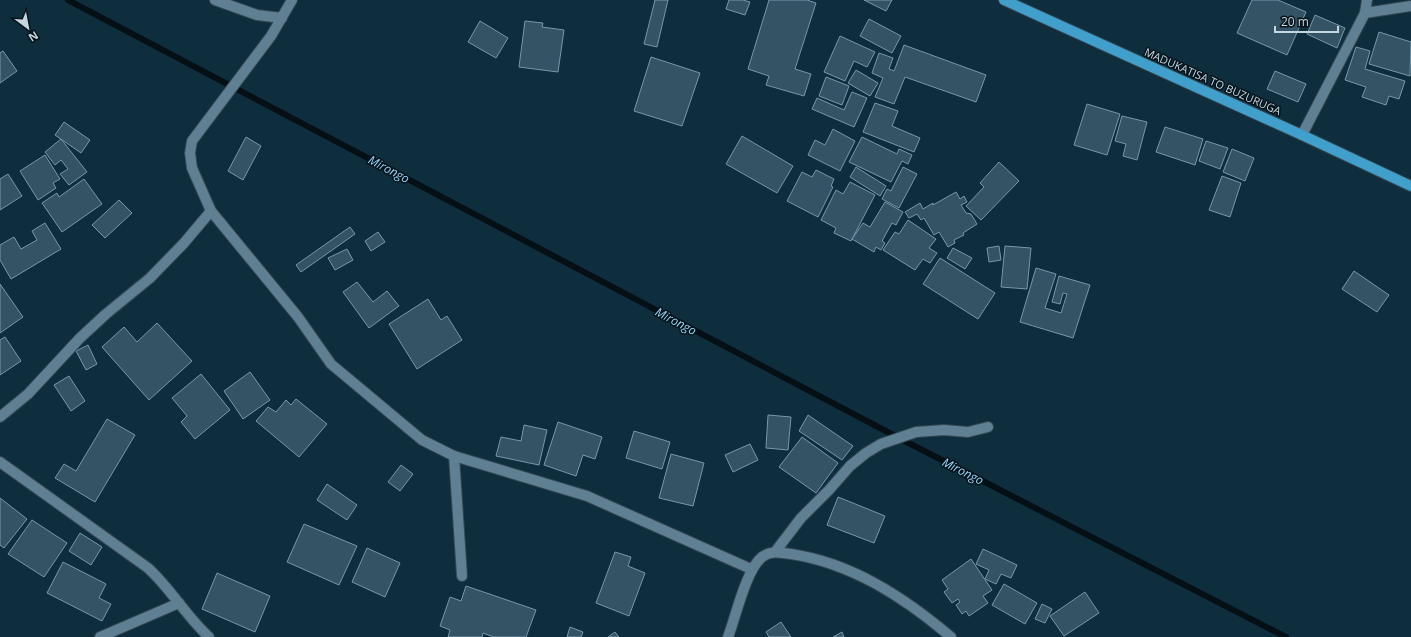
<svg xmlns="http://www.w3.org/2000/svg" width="1411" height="637" viewBox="0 0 1411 637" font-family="'Open Sans',sans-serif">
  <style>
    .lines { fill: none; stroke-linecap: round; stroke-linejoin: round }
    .stream { stroke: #051016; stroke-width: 6 }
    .building { fill: #345364; stroke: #7798ab }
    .minor-casing { stroke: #344752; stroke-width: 12 }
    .major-casing { stroke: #344752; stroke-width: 12 }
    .minor { stroke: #5f7f92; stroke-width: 10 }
    .major { stroke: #409fcb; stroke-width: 10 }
    .labels { text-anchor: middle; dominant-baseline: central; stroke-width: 3; stroke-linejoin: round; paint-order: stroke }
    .street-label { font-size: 11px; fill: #c5d6e0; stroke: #07141b }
    .water-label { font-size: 12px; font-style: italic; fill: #97d9fe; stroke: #07141b }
  </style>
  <rect width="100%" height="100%" fill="#0e2d3d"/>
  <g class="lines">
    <polyline class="stream" points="68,0 899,438 1286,637"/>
  </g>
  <g class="building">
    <polygon points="655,0 668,0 657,47 644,44"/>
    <polygon points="729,0 743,0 750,2 745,15 726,9"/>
    <polygon points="769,0 807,0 816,3 795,69 811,74 804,96 766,85 769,76 748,69"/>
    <polygon points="864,0 892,0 886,11"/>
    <polygon points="1252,0 1278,0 1306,12 1287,55 1237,33"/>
    <polygon points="1315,15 1345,28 1337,48 1307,34"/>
    <polygon points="869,19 901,36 892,53 860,36"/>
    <polygon points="480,21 508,38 496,58 468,42"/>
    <polygon points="525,21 543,23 542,27 564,30 558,72 519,67"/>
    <polygon points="1379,32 1411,42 1410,76 1369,64"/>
    <polygon points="840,36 875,52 867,67 854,61 845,81 824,72"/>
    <polygon points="904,45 986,75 976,102 905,77 894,104 875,97 883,78 872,73 879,53 893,58 889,69 894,71"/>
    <polygon points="1356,47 1370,51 1365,69 1405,81 1399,99 1389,96 1386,105 1362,97 1366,87 1345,80"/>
    <polygon points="3,51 17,71 0,83 0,53"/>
    <polygon points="651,57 700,73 682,126 634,111"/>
    <polygon points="856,70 878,83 870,96 848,83"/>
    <polygon points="1275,71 1306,84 1298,102 1267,89"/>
    <polygon points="826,77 849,86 842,105 819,96"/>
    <polygon points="852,92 867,98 854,127 812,109 817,98 844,110"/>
    <polygon points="875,103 898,111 892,126 920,138 914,152 863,132"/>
    <polygon points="1087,104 1120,114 1107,155 1074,145"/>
    <polygon points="1122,116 1147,122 1137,160 1123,156 1126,144 1115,141"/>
    <polygon points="64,122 90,140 81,153 55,135"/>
    <polygon points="1165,127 1203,139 1195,165 1156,152"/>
    <polygon points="833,129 855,141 840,171 808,155 815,140 825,145"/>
    <polygon points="742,136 793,166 777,193 726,164"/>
    <polygon points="246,137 261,146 243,180 228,171"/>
    <polygon points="862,137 897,154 899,149 912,155 908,164 902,161 891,182 849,162"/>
    <polygon points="61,139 87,172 69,185 60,174 68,169 61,160 55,165 45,152"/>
    <polygon points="1206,141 1228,148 1220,169 1199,161"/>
    <polygon points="1232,149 1254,158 1245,181 1223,172"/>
    <polygon points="45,155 60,179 53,183 56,188 38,200 20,171"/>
    <polygon points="999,162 1019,181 981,220 966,206 984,187 980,183"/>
    <polygon points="856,167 886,186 880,196 850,177"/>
    <polygon points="903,167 917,174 899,208 882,199 887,189 891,191"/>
    <polygon points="816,170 834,179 831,186 833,187 818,217 787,201 802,172 812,177"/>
    <polygon points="8,174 22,196 0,210 0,179"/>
    <polygon points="1222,176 1241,183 1230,217 1209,210"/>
    <polygon points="84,179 102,204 62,232 42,203 57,193 59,197"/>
    <polygon points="850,182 875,195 851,241 834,233 836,228 821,220 836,190 843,194"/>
    <polygon points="956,192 960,199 964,196 967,202 961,205 966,213 971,214 977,224 963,233 964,235 954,240 955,243 948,247 939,232 934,235 924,218 921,220 917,214 909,218 905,212 920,203 923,209 933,203 933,205"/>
    <polygon points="119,200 132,213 105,238 92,225"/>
    <polygon points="885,202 903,212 896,225 892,223 882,241 885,243 881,250 876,247 874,252 852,239 863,223 870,227"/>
    <polygon points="908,220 936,239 929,248 937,253 930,263 923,259 915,270 883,250 895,232 899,234"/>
    <polygon points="45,223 61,249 11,279 0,260 0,245 14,237 21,249 37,240 32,231"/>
    <polygon points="350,227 355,234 301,272 296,265"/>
    <polygon points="378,232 385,242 371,251 365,241"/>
    <polygon points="999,246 1001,260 989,262 987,248"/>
    <polygon points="1005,246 1031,248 1027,289 1001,287"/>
    <polygon points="953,248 972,258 965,269 947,258"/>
    <polygon points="347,249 353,260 335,270 328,258"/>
    <polygon points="940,258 995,293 978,319 923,284"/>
    <polygon points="1036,268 1056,274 1045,308 1061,313 1067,294 1063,293 1060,304 1052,302 1059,276 1090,285 1073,338 1020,322"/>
    <polygon points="1354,271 1389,295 1377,312 1342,289"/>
    <polygon points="357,282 373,302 387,291 399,306 369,328 343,292"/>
    <polygon points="0,284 23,317 0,333"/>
    <polygon points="428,299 441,320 447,316 462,340 417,369 389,324"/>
    <polygon points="157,323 192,361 149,400 102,347 124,327 137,342"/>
    <polygon points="5,337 21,361 0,375 0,340"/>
    <polygon points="88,345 97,364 86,370 76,351"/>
    <polygon points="250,372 270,400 243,419 224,391"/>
    <polygon points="201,374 230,410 195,439 181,422 187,416 172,398"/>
    <polygon points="69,376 85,401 71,411 54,385"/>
    <polygon points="296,399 327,424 299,457 256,421 268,407 276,412 286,400 291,405"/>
    <polygon points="768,415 791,417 788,450 766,448"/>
    <polygon points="808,415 853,446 842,460 799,431"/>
    <polygon points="107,419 135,435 95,502 55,478 64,464 76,471"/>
    <polygon points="558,422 602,437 595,459 583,455 576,476 544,465"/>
    <polygon points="524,425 547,430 539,465 496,456 501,437 521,441"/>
    <polygon points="634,431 670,442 662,469 626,458"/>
    <polygon points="802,437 838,463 816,493 779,467"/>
    <polygon points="750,444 758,460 733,472 725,455"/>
    <polygon points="671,454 704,463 693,506 659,498"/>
    <polygon points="401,465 413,474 400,491 388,482"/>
    <polygon points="327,484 357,505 347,520 317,500"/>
    <polygon points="838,497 885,516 874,543 827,525"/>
    <polygon points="0,498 27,519 4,548 0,545"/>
    <polygon points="32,520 67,543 44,577 8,554"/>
    <polygon points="304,524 357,546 339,585 287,562"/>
    <polygon points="80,533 102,547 91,565 69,551"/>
    <polygon points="367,548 400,563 385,597 352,582"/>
    <polygon points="983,549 1017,565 1011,578 1001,574 996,584 985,579 989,570 976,564"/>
    <polygon points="615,552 631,557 628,566 645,573 629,616 596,603"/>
    <polygon points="971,559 992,590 983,596 988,603 969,616 966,611 962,614 956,605 960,602 958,599 952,603 944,592 948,589 942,580"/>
    <polygon points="63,562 106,584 99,598 111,604 102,621 47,593"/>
    <polygon points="217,573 270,596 255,632 202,609"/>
    <polygon points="1004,584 1037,603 1025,624 992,605"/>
    <polygon points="466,586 536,610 526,637 494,637 483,633 482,637 448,637 450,630 440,626 450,597 461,601"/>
    <polygon points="1085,592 1099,613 1064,636 1050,616"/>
    <polygon points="1042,604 1052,609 1045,623 1035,619"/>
    <polygon points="781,622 791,637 769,637 766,632"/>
    <polygon points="570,627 583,632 581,637 567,637"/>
    <polygon points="615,632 619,637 608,637"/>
    <polygon points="842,632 844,637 833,637"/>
  </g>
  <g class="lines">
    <g class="minor-casing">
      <g id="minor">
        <polyline points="215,0 257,15 282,18"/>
        <polyline points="292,0 271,36 192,141 190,153 192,168 211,211 298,317 331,364 422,440 454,456 587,496 751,569"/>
        <polyline points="1365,13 1367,0"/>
        <polyline points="1302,135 1365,13 1411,6"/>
        <polyline points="0,417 28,394 80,338 106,314 150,278 184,243 211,211"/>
        <polyline points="454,456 462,576"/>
        <path d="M0,462L148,568C171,589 186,616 209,637"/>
        <polyline points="775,552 801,518 829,490 850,466 866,453 881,444 916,432 944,430 968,432 988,427"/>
        <polyline points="100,637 179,603"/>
        <path d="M728,637C736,616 746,570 762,557C771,550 782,553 791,554C852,563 905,598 951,637"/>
      </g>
    </g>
    <g class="major-casing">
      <polyline id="major" points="1004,0 1302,135 1411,186"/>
    </g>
    <use href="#minor" class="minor"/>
    <use href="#major" class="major"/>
  </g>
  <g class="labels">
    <g class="street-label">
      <text transform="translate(1213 81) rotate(24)">MADUKATISA TO BUZURUGA</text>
    </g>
    <g class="water-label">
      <text transform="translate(389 169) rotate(28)">Mirongo</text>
      <text transform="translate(676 321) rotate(28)">Mirongo</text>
      <text transform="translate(963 471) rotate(27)">Mirongo</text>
    </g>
  </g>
  <g transform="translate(28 28) rotate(148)" stroke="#07141b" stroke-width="3" paint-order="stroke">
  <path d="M0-3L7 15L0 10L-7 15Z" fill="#c5d6e0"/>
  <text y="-6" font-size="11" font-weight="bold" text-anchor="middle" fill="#c5d6e0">N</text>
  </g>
  <path d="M1275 26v6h63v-6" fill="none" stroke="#c5d6e0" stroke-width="2"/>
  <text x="1281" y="26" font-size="12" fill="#c5d6e0" stroke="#07141b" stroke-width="3" paint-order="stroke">20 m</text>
</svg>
